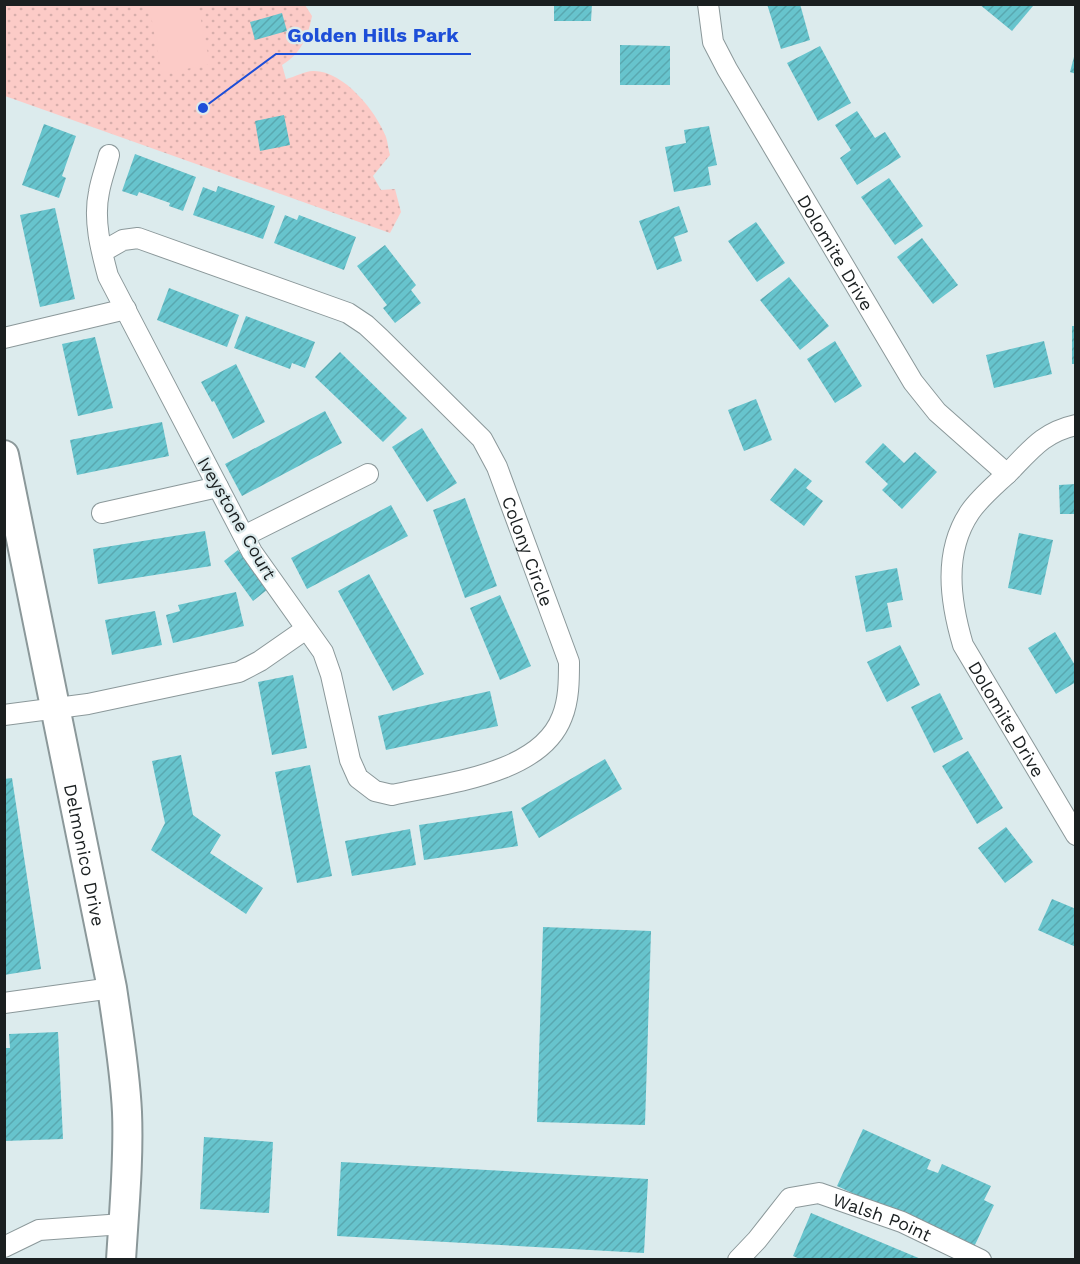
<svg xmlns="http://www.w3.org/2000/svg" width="1080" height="1264" viewBox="0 0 1080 1264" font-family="'Work Sans',sans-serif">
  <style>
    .green { fill: url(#green-dots) }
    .pitch { fill: #fccbc7 }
    .building { fill: url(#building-hatch) }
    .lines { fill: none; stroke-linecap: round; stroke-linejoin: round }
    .street-casing { stroke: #8b989a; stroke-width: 22 }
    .secondary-casing { stroke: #8b989a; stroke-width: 32 }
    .street { stroke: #fff; stroke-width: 20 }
    .secondary { stroke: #fff; stroke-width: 28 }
    .labels { text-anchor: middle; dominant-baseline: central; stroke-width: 4.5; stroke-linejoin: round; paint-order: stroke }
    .street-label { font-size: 18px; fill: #1a1f20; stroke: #dcebed }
    .leader { fill: none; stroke: #1d4ed8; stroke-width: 2 }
    .callout-dot { fill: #1d4ed8; stroke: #dcebed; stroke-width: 2 }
    .callout-label { font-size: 20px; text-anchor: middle; font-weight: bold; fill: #1d4ed8; stroke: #dcebed; stroke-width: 4.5; stroke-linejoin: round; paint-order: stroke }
  </style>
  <defs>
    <pattern id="green-dots" width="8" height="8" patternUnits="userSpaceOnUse" patternTransform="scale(1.5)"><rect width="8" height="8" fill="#fccbc7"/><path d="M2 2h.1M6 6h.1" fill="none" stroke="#d7aeab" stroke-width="1.8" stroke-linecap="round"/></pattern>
    <pattern id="building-hatch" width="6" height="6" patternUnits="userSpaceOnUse" patternTransform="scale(1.5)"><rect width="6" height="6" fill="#67c4cd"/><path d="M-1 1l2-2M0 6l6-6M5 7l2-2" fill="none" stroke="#59a8b0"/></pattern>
  </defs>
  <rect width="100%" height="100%" fill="#dcebed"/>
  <path class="green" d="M5,5H305L312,16C308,36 301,54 282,65L286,79C295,77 305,71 313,71C343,70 376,111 386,137C388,143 388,149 390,155L373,176L381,190L395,189L401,212L390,233L5,96Z"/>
  <polygon class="pitch" points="149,5 198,5 210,64 162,74"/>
  <g class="building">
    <polygon points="554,4 592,4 591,21 554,21"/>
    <polygon points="767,4 800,4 810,40 781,49"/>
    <polygon points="979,4 1031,4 1033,6 1012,31"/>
    <polygon points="282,13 287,31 255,40 250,22"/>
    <polygon points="620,45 670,46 670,85 620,85"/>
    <polygon points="820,46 851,103 818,121 787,63"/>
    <polygon points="1075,53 1076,53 1076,74 1070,72"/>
    <polygon points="857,111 875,138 885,132 901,157 857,185 840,158 851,150 835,125"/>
    <polygon points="284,115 290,145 260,151 255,121"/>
    <polygon points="44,124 76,136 62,176 66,178 59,198 22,185"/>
    <polygon points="709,126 717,165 708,167 711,185 674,192 665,147 686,143 684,130"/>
    <polygon points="135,154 196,177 183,211 169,206 170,203 139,192 137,196 122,191"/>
    <polygon points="889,178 923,226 895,245 861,197"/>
    <polygon points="218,186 275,206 263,239 193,215 203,187 216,192"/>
    <polygon points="679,206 688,232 674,237 682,261 657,270 639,221"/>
    <polygon points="55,208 75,299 40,307 20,215"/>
    <polygon points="285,215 297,220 299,215 356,237 344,270 274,243"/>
    <polygon points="756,222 785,263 757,282 728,241"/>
    <polygon points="922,238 958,285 933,304 897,257"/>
    <polygon points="385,245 416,285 411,290 421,303 395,323 383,308 387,305 357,266"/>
    <polygon points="789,277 829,326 800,350 760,300"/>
    <polygon points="169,288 239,315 227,347 157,320"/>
    <polygon points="246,316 315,342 305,368 292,363 290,369 234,348"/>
    <rect x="1072" y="326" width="4" height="38"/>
    <polygon points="95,337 113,408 78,416 62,344"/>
    <polygon points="835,341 862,386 835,403 807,359"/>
    <polygon points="1044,341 1052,374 994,388 986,355"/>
    <polygon points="340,352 407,418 383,442 315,377"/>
    <polygon points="236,364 265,422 233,439 214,401 212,402 201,382"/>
    <polygon points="756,399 772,440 744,451 728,410"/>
    <polygon points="325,411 342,443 242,496 225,464"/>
    <polygon points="162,422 169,456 77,475 70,440"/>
    <polygon points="422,428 457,483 427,502 392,447"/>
    <polygon points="883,443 904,463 915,452 937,472 902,509 882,490 888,484 865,462"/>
    <polygon points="795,468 812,481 806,488 823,501 804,526 770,500"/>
    <polygon points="1076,484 1076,514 1060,514 1059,485"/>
    <polygon points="465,498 497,586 465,598 433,510"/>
    <polygon points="391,505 408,536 307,589 291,558"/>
    <polygon points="205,531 211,566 98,584 93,549"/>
    <polygon points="1019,533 1053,540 1041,595 1008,588"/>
    <polygon points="238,550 268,589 253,601 224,561"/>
    <polygon points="897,568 903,600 887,603 892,627 866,632 855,576"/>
    <polygon points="369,574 424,674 393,691 338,591"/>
    <polygon points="236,592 244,626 173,643 166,615 180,611 178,605"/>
    <polygon points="500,595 531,666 500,680 470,608"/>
    <polygon points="155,611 162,645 112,655 105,620"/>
    <polygon points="1055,632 1076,667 1076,682 1056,694 1028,648"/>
    <polygon points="900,645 920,685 887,702 867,662"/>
    <polygon points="293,675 307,748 272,755 258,682"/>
    <polygon points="490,691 498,726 386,750 378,716"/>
    <polygon points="940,693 963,739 934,753 911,707"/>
    <polygon points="968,751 1003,808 977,824 942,766"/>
    <polygon points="181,755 193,815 221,835 210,853 263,888 246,914 151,850 165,823 152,761"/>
    <polygon points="605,759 622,789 539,838 521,808"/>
    <polygon points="310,765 332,876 297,883 275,772"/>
    <polygon points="12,778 41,969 4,975 4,779"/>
    <polygon points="512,811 518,846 424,860 419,825"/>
    <polygon points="1006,827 1033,862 1005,883 978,848"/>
    <polygon points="410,829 416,865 352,876 345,841"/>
    <polygon points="1052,899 1076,909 1076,947 1038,930"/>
    <polygon points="543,927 651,931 645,1125 537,1122"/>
    <polygon points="58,1032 63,1139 4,1141 4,1048 10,1048 9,1034"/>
    <polygon points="863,1129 931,1160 927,1169 938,1173 942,1164 991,1186 984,1200 994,1205 973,1249 837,1186"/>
    <polygon points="204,1137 273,1142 269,1213 200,1209"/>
    <polygon points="341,1162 648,1179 644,1253 337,1236"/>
    <polygon points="811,1213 921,1259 921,1260 802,1260 793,1256"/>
  </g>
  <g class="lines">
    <g class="street-casing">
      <g id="street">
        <path id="s1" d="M708,4L713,42L727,69L913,382L937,412L1007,474"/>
        <path id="s2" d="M102,252L123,240L138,238L348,313L366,325L380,338L482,439L497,467L569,662C569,680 569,700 562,717C540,775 444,783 392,795L375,791L358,778L350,760L331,675L323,652L252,552L108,276C101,250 93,220 99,192C101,180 106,167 109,155"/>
        <polyline points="4,338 126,309"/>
        <path id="s3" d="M1076,425C1045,432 1033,447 1012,469C999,482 981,496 970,512C943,552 950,601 963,645L1076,835"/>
        <polyline points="102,513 218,487"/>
        <polyline points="244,536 368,474"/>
        <polyline points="4,715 88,704 239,672 260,661 306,629"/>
        <polyline points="4,1003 112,988"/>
        <polyline points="4,1247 39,1230 123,1224"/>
        <path id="s4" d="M738,1260L757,1240L790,1198L819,1193L902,1222L981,1260"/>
      </g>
    </g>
    <g class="secondary-casing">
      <g id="secondary">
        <path id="s5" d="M4,455L112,988C118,1029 125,1070 127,1112C129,1161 124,1210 121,1260"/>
      </g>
    </g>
    <use href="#street" class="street"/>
    <use href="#secondary" class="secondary"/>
  </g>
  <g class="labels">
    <g class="street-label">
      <text stroke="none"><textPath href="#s1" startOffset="282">Dolomite Drive</textPath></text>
      <text transform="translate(237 518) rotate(60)">Iveystone Court</text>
      <text stroke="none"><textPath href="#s2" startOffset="568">Colony Circle</textPath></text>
      <text stroke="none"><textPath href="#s3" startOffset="363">Dolomite Drive</textPath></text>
      <text stroke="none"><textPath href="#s5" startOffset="408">Delmonico Drive</textPath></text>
      <text stroke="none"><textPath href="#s4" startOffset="178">Walsh Point</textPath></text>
    </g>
  </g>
  <path class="leader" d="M203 108L276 54H471"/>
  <circle class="callout-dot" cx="203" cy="108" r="6"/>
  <g class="callout-label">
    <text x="373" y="42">Golden Hills Park</text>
  </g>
  <rect width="1080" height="1264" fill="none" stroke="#1a1f20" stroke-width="12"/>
</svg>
